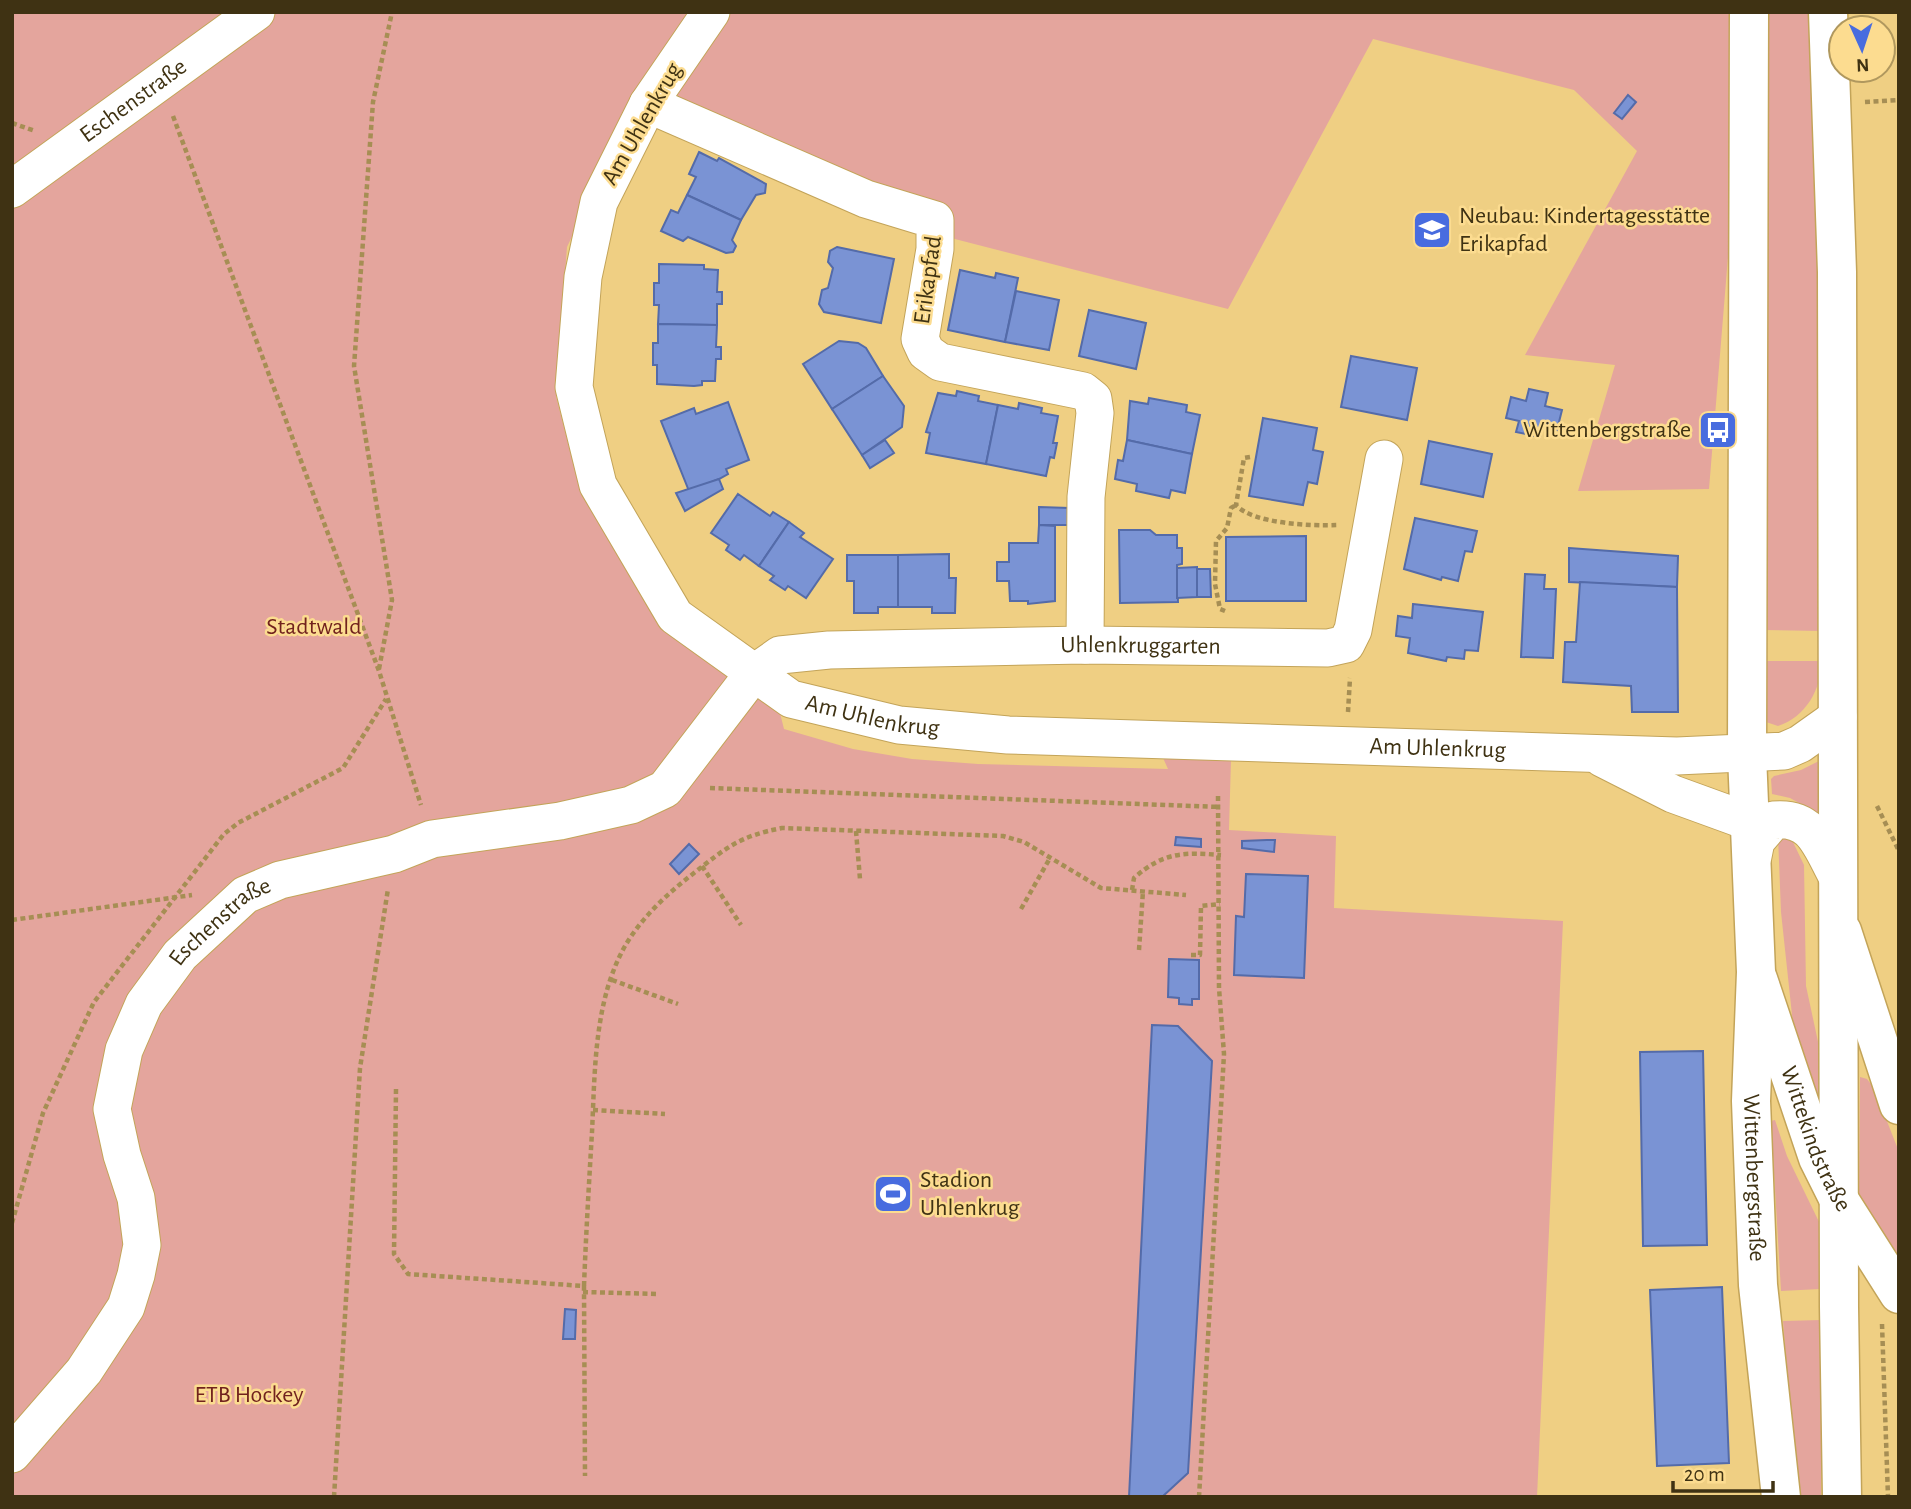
<svg xmlns="http://www.w3.org/2000/svg" width="1911" height="1509" viewBox="0 0 1911 1509" font-family="'Alegreya Sans',sans-serif">
  <style>
    .green { fill: #e4a59d }
    .building { fill: #7a93d4; stroke: #546ba9; stroke-width: 2 }
    .lines { fill: none; stroke-linecap: round; stroke-linejoin: round }
    .minor-casing { stroke: #c3a459; stroke-width: 39 }
    .tertiary-casing { stroke: #c3a459; stroke-width: 41 }
    .secondary-casing { stroke: #c3a459; stroke-width: 41 }
    .path { stroke: #a68e54; stroke-width: 4.5; stroke-dasharray: 5 3.5; stroke-linecap: butt }
    .minor { stroke: #fff; stroke-width: 37 }
    .tertiary { stroke: #fff; stroke-width: 38 }
    .secondary { stroke: #fff; stroke-width: 38 }
    .labels { text-anchor: middle; dominant-baseline: central; stroke-width: 5; stroke-linejoin: round; paint-order: stroke }
    .street-label { font-size: 24px; fill: #3f3213; stroke: #fcdc90 }
    .poi-label { font-size: 24px; fill: #3f3213; stroke: #fcdc90; text-anchor: start }
    .park-label { font-size: 24px; fill: #71221e; stroke: #fcdc90 }
  </style>
  <rect width="100%" height="100%" fill="#efcf83"/>
  <g class="green">
    <polygon points="12,12 1736,12 1741,98 1709,489 1578,491 1615,365 1525,355 1637,151 1574,90 1373,39 1228,309 951,238 640,94 567,247 556,396 580,490 657,622 777,701 784,729 853,749 912,759 978,764 1168,769 1159,749 1231,759 1229,830 1336,836 1334,908 1563,921 1537,1497 12,1497"/>
    <polygon points="1760,12 1810,12 1819,261 1822,631 1764,630"/>
    <path d="M1764,661H1822C1821,689 1806,717 1778,726L1766,722Z"/>
    <polygon points="1819,761 1819,814 1790,798 1772,794 1771,779 1774,776 1801,770"/>
    <polygon points="1778,836 1792,840 1804,865 1806,986 1820,1051 1821,1103 1814,1103 1793,1024 1781,912"/>
    <polygon points="1860,1077 1867,1079 1874,1088 1899,1152 1899,1265 1859,1200"/>
    <polygon points="1775,1120 1787,1156 1822,1228 1820,1289 1781,1291 1771,1121"/>
    <polygon points="1821,1320 1821,1497 1797,1497 1783,1321"/>
  </g>
  <g class="building">
    <polygon points="1628,95 1636,102 1622,119 1614,113"/>
    <polygon points="699,152 717,161 719,158 766,184 765,193 756,195 741,220 687,195 696,177 689,174"/>
    <polygon points="687,195 741,220 732,240 736,246 733,252 726,253 688,237 683,241 661,231 671,210 678,213"/>
    <polygon points="837,247 894,259 881,323 824,312 819,304 822,290 828,288 833,268 828,262 830,251"/>
    <polygon points="659,264 704,265 704,269 718,270 717,292 722,292 722,304 717,304 717,325 658,324 659,305 654,305 654,283 659,283"/>
    <polygon points="960,270 995,278 996,273 1018,278 1005,342 948,330"/>
    <polygon points="1016,291 1059,300 1049,350 1005,342"/>
    <polygon points="1089,310 1146,323 1136,369 1079,356"/>
    <polygon points="658,324 717,325 716,347 721,347 721,359 716,359 715,381 702,381 702,385 694,386 657,384 657,365 653,365 653,343 658,343"/>
    <polygon points="839,341 858,343 866,348 883,376 832,409 803,364"/>
    <polygon points="1351,356 1417,368 1407,420 1341,407"/>
    <polygon points="883,376 904,406 902,427 862,455 832,409"/>
    <polygon points="1529,389 1548,393 1545,406 1562,410 1557,430 1543,426 1540,437 1516,432 1519,421 1506,418 1511,397 1526,401"/>
    <polygon points="957,391 979,396 978,401 998,405 986,464 926,453 930,433 926,432 938,393 956,396"/>
    <polygon points="1149,398 1187,405 1186,412 1200,415 1192,454 1127,440 1130,401 1148,404"/>
    <polygon points="728,402 749,460 726,469 728,474 719,479 689,491 661,421 694,408 696,414"/>
    <polygon points="1019,403 1042,408 1041,413 1058,416 1053,443 1057,443 1054,458 1050,457 1046,476 986,464 998,405 1018,409"/>
    <polygon points="1263,418 1317,428 1313,450 1323,452 1317,484 1308,482 1303,505 1249,496"/>
    <polygon points="885,440 894,453 870,468 862,455"/>
    <polygon points="1127,440 1192,454 1185,493 1171,490 1169,498 1136,491 1137,484 1115,479 1118,460 1123,461"/>
    <polygon points="1429,441 1492,454 1483,497 1421,484"/>
    <polygon points="719,479 723,489 685,511 676,493"/>
    <polygon points="738,494 770,516 773,512 789,522 759,566 744,555 740,560 726,550 729,545 711,533"/>
    <polygon points="1039,507 1069,508 1069,525 1039,525"/>
    <polygon points="1415,518 1477,531 1472,552 1465,551 1458,581 1442,577 1441,580 1404,569"/>
    <polygon points="789,522 804,533 800,537 833,559 806,598 788,586 785,590 770,580 774,576 759,566"/>
    <polygon points="1039,525 1055,526 1055,601 1028,604 1028,601 1010,601 1009,581 997,581 997,562 1009,562 1009,543 1038,543"/>
    <polygon points="1119,530 1150,530 1156,535 1177,535 1177,548 1182,548 1182,564 1177,565 1178,602 1120,603"/>
    <polygon points="1306,536 1306,601 1226,601 1226,537"/>
    <polygon points="1569,548 1678,556 1677,587 1569,582"/>
    <polygon points="949,554 949,578 956,578 955,613 932,613 932,607 898,607 898,555"/>
    <polygon points="847,555 898,555 898,607 878,607 878,613 854,613 854,581 847,581"/>
    <polygon points="1197,567 1197,597 1177,598 1177,568"/>
    <polygon points="1197,569 1210,569 1211,597 1197,597"/>
    <polygon points="1525,574 1545,575 1544,589 1556,589 1553,658 1521,657"/>
    <polygon points="1580,582 1677,587 1678,712 1632,712 1631,686 1563,682 1565,642 1576,642"/>
    <polygon points="1413,604 1483,612 1478,651 1465,650 1464,659 1447,657 1446,661 1408,653 1410,638 1396,636 1398,616 1412,618"/>
    <polygon points="1176,837 1201,839 1201,847 1175,845"/>
    <polygon points="1267,840 1275,840 1274,852 1242,848 1242,841"/>
    <polygon points="689,844 699,854 679,874 670,864"/>
    <polygon points="1246,874 1308,876 1304,978 1234,975 1236,916 1244,917"/>
    <polygon points="1169,959 1199,960 1199,999 1192,999 1192,1005 1179,1004 1179,998 1168,997"/>
    <polygon points="1152,1025 1178,1026 1212,1061 1188,1473 1162,1497 1129,1497"/>
    <polygon points="1703,1051 1707,1245 1643,1246 1640,1052"/>
    <polygon points="1722,1287 1729,1463 1657,1466 1650,1290"/>
    <polygon points="565,1309 576,1310 575,1339 563,1339"/>
  </g>
  <g class="lines">
    <g class="minor-casing">
      <g id="minor">
        <path id="s1" d="M711,12L648,104L599,202L583,277L574,387L598,485L675,616L791,699L899,725L1008,735L1677,756L1784,751L1800,744L1838,717"/>
        <polyline points="648,104 866,199 935,220 935,249 920,339 926,352 940,362 1083,391 1093,399 1095,413 1086,497 1085,645"/>
        <path id="s2" d="M12,189L256,12"/>
        <polyline points="1602,758 1673,794 1750,822"/>
        <path d="M1753,856L1756,841L1774,820C1814,816 1821,848 1838,878"/>
        <path id="s3" d="M12,1454L84,1371L126,1307L136,1275L142,1245L136,1198L122,1155L112,1109L124,1050L144,1004L180,955L245,895L280,880L394,854L432,839L560,821L631,805L665,789L753,674L780,655L829,650L1085,645L1328,648L1346,644L1353,630L1384,459"/>
      </g>
    </g>
    <g class="tertiary-casing">
      <g id="tertiary">
        <polyline points="1842,931 1899,1105"/>
        <path id="s4" d="M1758,979L1818,1158L1838,1198L1899,1294"/>
      </g>
    </g>
    <g class="secondary-casing">
      <g id="secondary">
        <path id="s5" d="M1749,12L1747,755L1756,972L1751,1101L1758,1285L1781,1497"/>
        <polyline points="1828,12 1837,272 1839,1307 1842,1497"/>
      </g>
    </g>
    <g class="path">
      <polyline points="1865,102 1899,100"/>
      <polyline points="173,116 379,671 421,805"/>
      <polyline points="12,123 35,131"/>
      <path d="M1250,457L1244,458L1236,505C1253,524 1311,526 1337,525"/>
      <polyline points="1225,611 1220,609 1215,584 1216,541 1227,528 1231,508 1236,505"/>
      <polyline points="379,669 392,600 354,366 373,102 392,12"/>
      <polyline points="1348,712 1350,678"/>
      <polyline points="710,788 1220,807"/>
      <polyline points="1877,806 1899,851"/>
      <polyline points="856,831 860,879"/>
      <polyline points="702,866 741,925"/>
      <path d="M1132,890L1134,878C1163,852 1184,852 1221,855"/>
      <polyline points="1021,909 1050,858"/>
      <polyline points="12,920 192,895"/>
      <polyline points="1139,950 1143,891"/>
      <polyline points="1191,955 1200,955 1201,906 1220,904"/>
      <polyline points="612,980 678,1004"/>
      <polyline points="396,1089 394,1254 408,1274 584,1286 585,1476"/>
      <polyline points="593,1110 665,1114"/>
      <polyline points="12,1223 43,1113 94,1002 224,834 238,823 343,768 386,699"/>
      <path d="M584,1286C586,1234 589,1183 592,1132C595,1070 594,1001 625,946C642,917 668,893 694,873C727,847 740,836 782,828L1003,836L1024,842L1101,888L1186,895"/>
      <polyline points="583,1292 658,1294"/>
      <polyline points="1882,1324 1888,1497"/>
      <polyline points="334,1497 360,1068 388,889"/>
      <polyline points="1199,1497 1224,1054 1219,988 1218,794"/>
    </g>
    <use href="#minor" class="minor"/>
    <use href="#tertiary" class="tertiary"/>
    <use href="#secondary" class="secondary"/>
  </g>
  <defs>
    <g id="school-square" transform="scale(2.0125)"><rect x="-9" y="-9" width="18" height="18" rx="4" fill="#486cdf" stroke="#fcdc90"/><path d="M0-5L7-2L0 1L-7-2ZM-4 1L0 2.5L4 1V4Q0 6-4 4Z" fill="#fff"/></g>
    <g id="bus-square" transform="scale(2.0125)"><rect x="-9" y="-9" width="18" height="18" rx="4" fill="#486cdf" stroke="#fcdc90"/><path d="M-5-6H5V4H4V6H2V4H-2V6H-4V4H-5ZM-3.5-4V0h7V-4ZM-3.5 1.2v1.5H-2V1.2ZM2 1.2v1.5H3.5V1.2Z" fill="#fff"/></g>
    <g id="stadium-square" transform="scale(2.0125)"><rect x="-9" y="-9" width="18" height="18" rx="4" fill="#486cdf" stroke="#fcdc90"/><path d="M0-5a6.5 5 0 1 0 0 10a6.5 5 0 1 0 0-10ZM-3.5-1.8h7v3.6h-7Z" fill="#fff"/></g>
  </defs>
  <g fill-rule="evenodd">
    <use href="#school-square" x="1432" y="230"/>
    <use href="#bus-square" x="1718" y="430"/>
    <use href="#stadium-square" x="893" y="1194"/>
  </g>
  <g class="labels">
    <g class="street-label">
      <text stroke="none"><textPath href="#s2" startOffset="150">Eschenstraße</textPath></text>
      <text transform="translate(642 124) rotate(-60)">Am Uhlenkrug</text>
      <text transform="translate(928 280) rotate(-82)">Erikapfad</text>
      <text stroke="none"><textPath href="#s3" startOffset="1624">Uhlenkruggarten</textPath></text>
      <text stroke="none"><textPath href="#s1" startOffset="887">Am Uhlenkrug</textPath></text>
      <text stroke="none"><textPath href="#s1" startOffset="1454">Am Uhlenkrug</textPath></text>
      <text stroke="none"><textPath href="#s3" startOffset="614">Eschenstraße</textPath></text>
      <text stroke="none"><textPath href="#s4" startOffset="170">Wittekindstraße</textPath></text>
      <text stroke="none"><textPath href="#s5" startOffset="1166">Wittenbergstraße</textPath></text>
    </g>
    <g class="poi-label">
      <text x="1459" y="216">Neubau: Kindertagesstätte<tspan x="1459" dy="28">Erikapfad</tspan></text>
      <text x="1691" y="430" text-anchor="end">Wittenbergstraße</text>
      <text x="920" y="1180">Stadion<tspan x="920" dy="28">Uhlenkrug</tspan></text>
    </g>
    <g class="park-label">
      <text x="314" y="627">Stadtwald</text>
      <text x="249" y="1395">ETB Hockey</text>
    </g>
  </g>
  <rect width="1911" height="1509" fill="none" stroke="#3f3213" stroke-width="28"/>
  <g transform="translate(1862 49) rotate(177)"><circle r="33" fill="#fcdc90" stroke="#b0985e" stroke-width="2"/>
  <path d="M0-5L12 26L0 18L-12 26Z" fill="#486cdf"/>
  <text y="-10" font-size="19" font-weight="bold" text-anchor="middle" fill="#3f3213">N</text>
  </g>
  <path d="M1673 1481v10h100v-10" fill="none" stroke="#3f3213" stroke-width="3.5"/>
  <text x="1684" y="1481" font-size="21" fill="#3f3213" stroke="#fcdc90" stroke-width="5" paint-order="stroke">20 m</text>
</svg>
